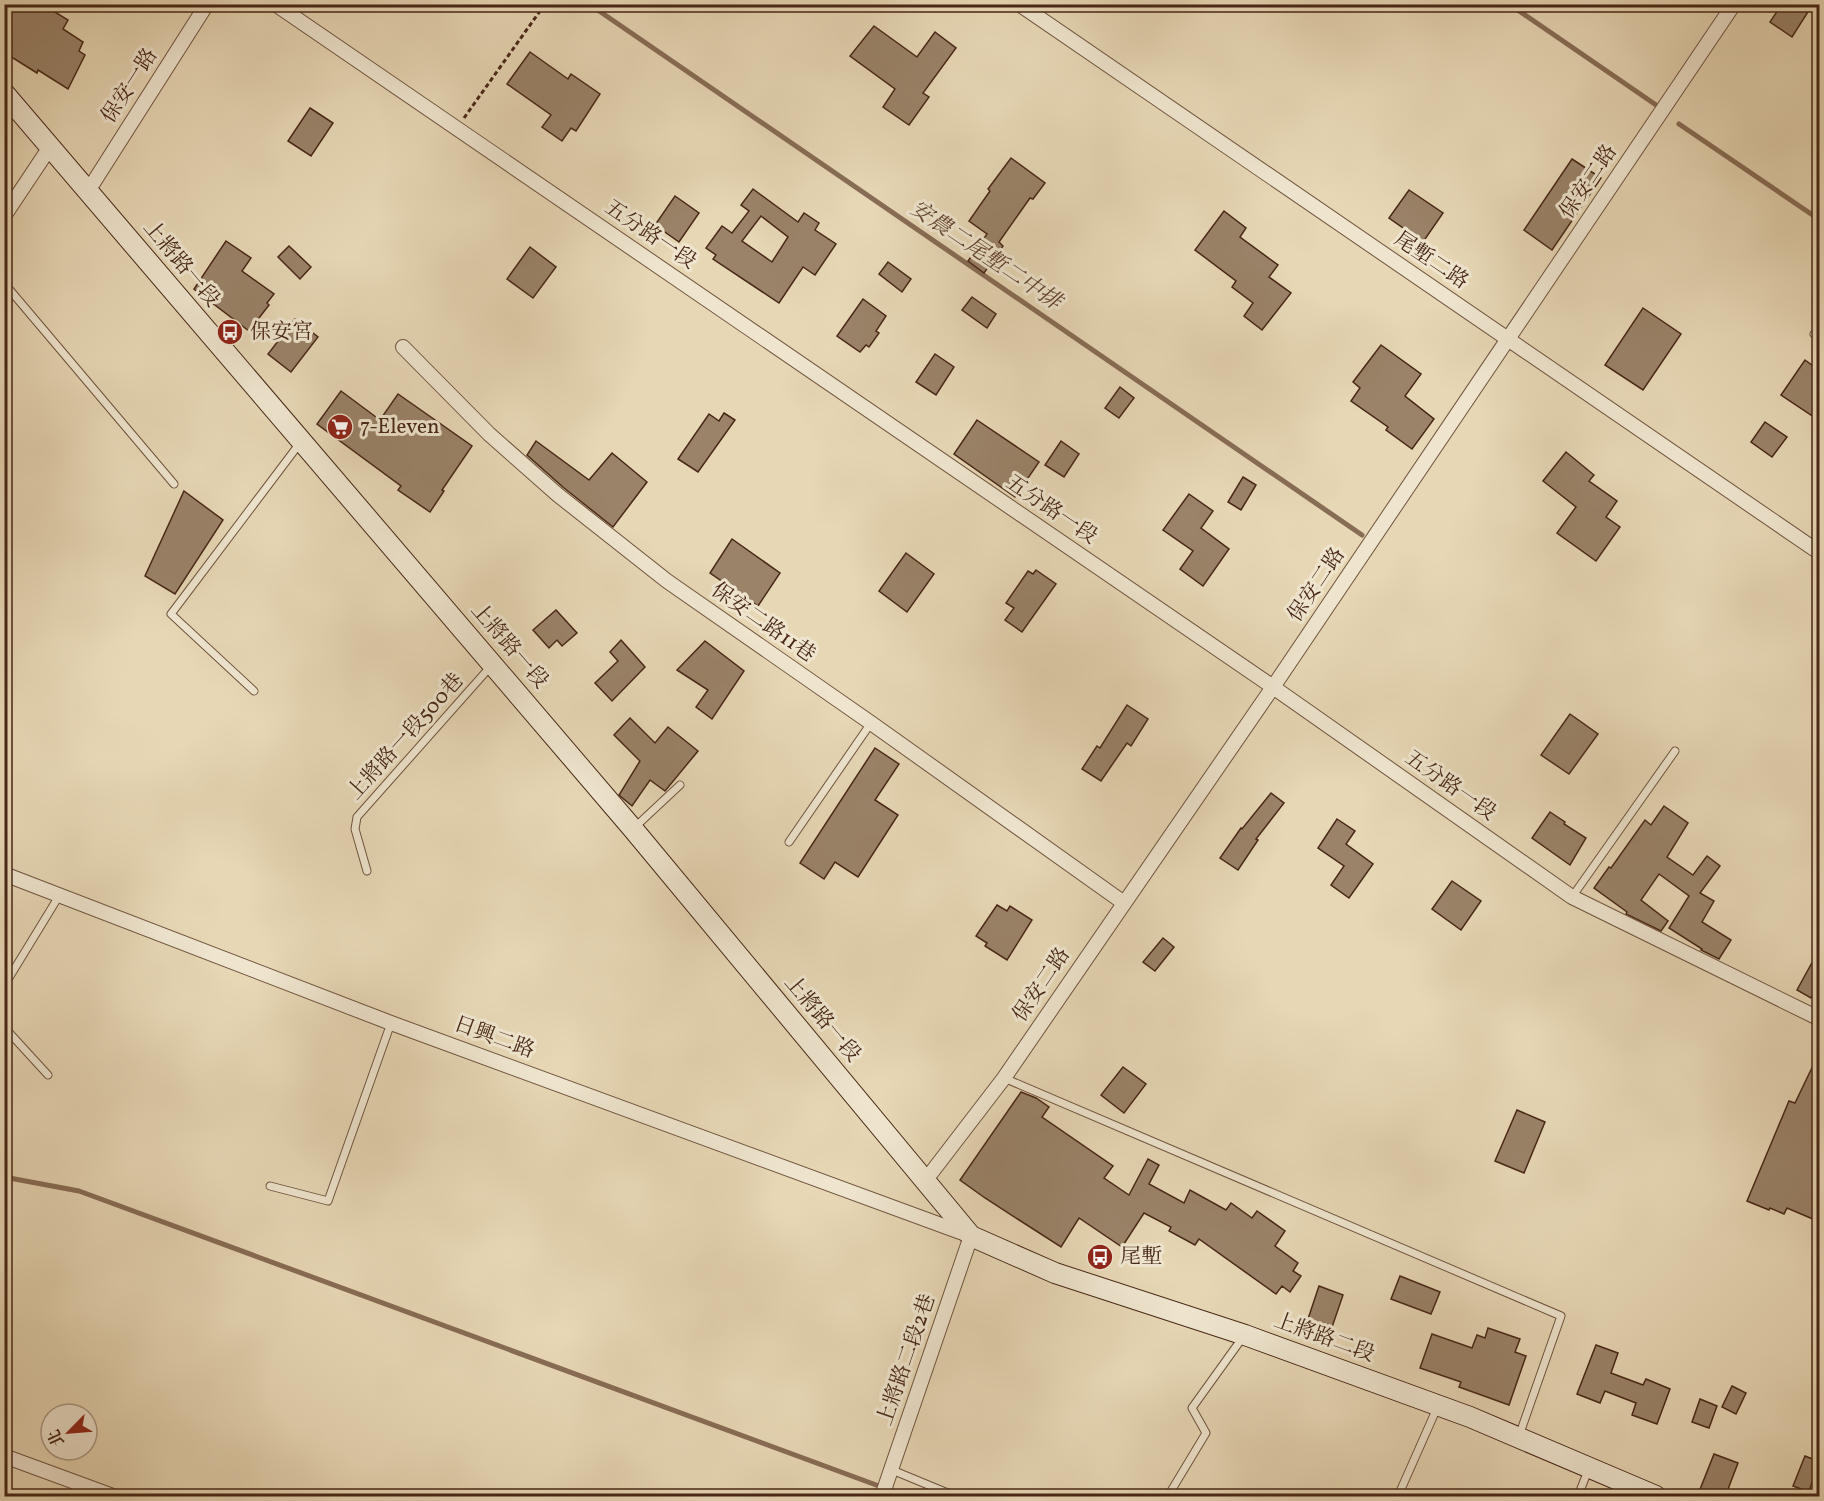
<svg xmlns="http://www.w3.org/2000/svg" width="1824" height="1501" viewBox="0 0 1824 1501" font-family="Vollkorn,'Noto Serif TC',serif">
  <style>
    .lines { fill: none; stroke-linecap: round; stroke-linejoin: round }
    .stream { stroke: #876d55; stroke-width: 5 }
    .building { fill: #9a8369; stroke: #472716; stroke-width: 1.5; fill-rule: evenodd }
    .service-casing { stroke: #6f533e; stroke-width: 9 }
    .minor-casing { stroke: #6f533e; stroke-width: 16 }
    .secondary-casing { stroke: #472716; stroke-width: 22 }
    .path { stroke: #472716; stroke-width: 3; stroke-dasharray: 4.5 3; stroke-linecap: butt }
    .service { stroke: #efe5cf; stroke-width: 7 }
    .minor { stroke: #efe5cf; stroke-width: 14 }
    .secondary { stroke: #efe5cf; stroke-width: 20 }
    .labels { text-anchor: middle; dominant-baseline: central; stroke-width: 6; stroke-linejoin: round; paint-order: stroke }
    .street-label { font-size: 21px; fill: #472716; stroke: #efe5cf }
    .poi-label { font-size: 21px; fill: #472716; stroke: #efe5cf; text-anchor: start }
    .water-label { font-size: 22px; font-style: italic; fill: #624430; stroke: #efe5cf }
  </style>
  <rect width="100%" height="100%" fill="#e7d7b5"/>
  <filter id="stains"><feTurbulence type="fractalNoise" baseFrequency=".00333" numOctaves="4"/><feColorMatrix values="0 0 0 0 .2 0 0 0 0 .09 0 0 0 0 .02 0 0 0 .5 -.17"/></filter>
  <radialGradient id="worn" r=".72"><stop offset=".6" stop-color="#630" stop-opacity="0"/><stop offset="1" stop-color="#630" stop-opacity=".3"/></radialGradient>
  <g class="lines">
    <g class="stream">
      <polyline points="589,4 1362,535"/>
      <polyline points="1509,4 1659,107"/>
      <polyline points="1679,124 1820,220"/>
      <polyline points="4,1177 79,1191 906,1496"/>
    </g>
  </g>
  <g class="building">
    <polygon points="4,4 42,4 68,20 63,29 83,42 79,51 85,55 68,89 38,70 37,73 5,53 12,42 4,37"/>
    <polygon points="1782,4 1813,4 1792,37 1770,22"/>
    <polygon points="874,26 917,57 935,32 956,48 923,93 929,97 909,125 883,107 895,89 850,56"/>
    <polygon points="530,52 568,79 571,74 600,94 576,131 571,128 562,141 542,127 551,115 507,84"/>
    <polygon points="310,108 333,123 311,156 288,141"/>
    <polygon points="1011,158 1045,183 1033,199 1030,198 999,242 1003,246 984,273 968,261 987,234 969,221 990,191 988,189"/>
    <polygon points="1572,159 1601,178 1552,250 1524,230"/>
    <path d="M753,189L798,222L804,213L819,223L815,230L836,244L815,275L803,267L779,303L713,259L716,255L706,248L722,226L732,233L749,211L741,205ZM761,216L788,237L772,262L742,241Z"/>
    <polygon points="1409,190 1443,213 1423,242 1389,218"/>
    <polygon points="675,196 699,213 679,242 655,225"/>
    <polygon points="1224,211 1246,228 1240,237 1278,265 1269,277 1291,293 1262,330 1244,316 1253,303 1232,287 1236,281 1195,250"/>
    <polygon points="226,241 251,258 242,271 274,294 267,303 269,305 249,331 194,289"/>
    <polygon points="289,246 311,267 300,279 278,257"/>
    <polygon points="530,247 556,267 533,298 507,279"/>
    <polygon points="888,262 911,279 902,292 879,274"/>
    <polygon points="972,297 996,314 987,328 962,310"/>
    <polygon points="863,299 886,316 876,331 879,333 869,347 866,345 860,352 837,336"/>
    <polygon points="1643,308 1681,334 1643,390 1605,365"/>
    <polygon points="295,319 318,337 291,372 268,354"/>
    <polygon points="1381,345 1421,374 1405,396 1434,419 1412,449 1386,430 1388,427 1351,401 1360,388 1353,382"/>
    <polygon points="935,354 954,367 936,395 916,382"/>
    <polygon points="1805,360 1820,371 1820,421 1781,395"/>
    <polygon points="1120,387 1134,398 1119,418 1105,408"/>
    <polygon points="341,391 380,420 398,394 472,446 442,490 444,491 430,512 398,490 401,486 317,424"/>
    <polygon points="724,413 735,420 698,472 678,459 709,414 719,421"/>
    <polygon points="977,420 1039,462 1015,497 954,454"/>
    <polygon points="1765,422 1787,437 1772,457 1751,442"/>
    <polygon points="536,441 589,480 612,453 647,482 613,527 564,488 527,455"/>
    <polygon points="1061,441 1079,454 1064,477 1045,465"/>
    <polygon points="1566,452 1594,475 1589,481 1617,501 1606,517 1620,527 1596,561 1557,533 1576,507 1543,481"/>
    <polygon points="1243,477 1256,485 1241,510 1228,502"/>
    <polygon points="184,491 223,520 175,594 145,576"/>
    <polygon points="1189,494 1213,511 1201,528 1229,549 1203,586 1180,569 1193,551 1163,530"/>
    <polygon points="732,539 780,573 758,606 710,573"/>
    <polygon points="906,553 934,574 907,612 879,591"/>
    <polygon points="1036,570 1056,584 1022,632 1005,620 1014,608 1006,603 1028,571 1033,574"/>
    <polygon points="556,610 577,633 562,646 557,640 549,648 533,630"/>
    <polygon points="621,640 645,667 612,701 595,683 618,661 610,652"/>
    <polygon points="705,641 744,671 712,719 696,707 708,690 677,670"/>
    <polygon points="1127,705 1148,719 1131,746 1127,743 1101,781 1082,769 1097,746 1100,748"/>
    <polygon points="1570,714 1598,734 1569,774 1541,755"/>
    <polygon points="630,718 655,743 668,727 698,751 665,791 650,780 632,806 619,795 640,761 614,735"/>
    <polygon points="875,748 899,764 875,800 898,815 858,877 835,862 824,879 800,863"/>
    <polygon points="1271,793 1284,803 1256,839 1258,840 1238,870 1220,858 1241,828 1242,829"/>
    <polygon points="1664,806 1688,823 1667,857 1693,875 1707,856 1720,866 1700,893 1714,901 1702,922 1731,940 1719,959 1701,950 1702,949 1669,928 1689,896 1659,874 1641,900 1668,921 1661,931 1626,914 1627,912 1594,888 1609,867 1611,868 1645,820 1651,825"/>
    <polygon points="1550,812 1565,822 1564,824 1586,838 1570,865 1532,838"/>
    <polygon points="1337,819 1355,831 1346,844 1373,864 1349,898 1331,885 1344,866 1318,848"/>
    <polygon points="1452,881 1481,901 1461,930 1432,909"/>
    <polygon points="997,905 1007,911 1010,906 1032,920 1007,960 985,946 987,943 976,936"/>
    <polygon points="1163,938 1174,947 1155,971 1143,962"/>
    <polygon points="1820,948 1820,981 1811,998 1797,990"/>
    <polygon points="1820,1051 1820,1222 1787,1208 1784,1214 1770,1208 1769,1210 1747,1201 1789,1101 1795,1103"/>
    <polygon points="1123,1067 1146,1084 1124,1113 1101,1095"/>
    <polygon points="1021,1092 1036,1098 1049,1107 1042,1117 1113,1166 1104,1178 1129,1195 1148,1159 1159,1165 1149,1184 1184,1203 1190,1190 1226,1210 1231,1203 1252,1218 1257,1211 1285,1231 1275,1246 1298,1263 1293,1271 1301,1276 1290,1292 1282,1286 1276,1294 1199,1239 1195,1245 1169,1231 1171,1227 1144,1213 1122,1247 1079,1218 1061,1247 985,1198 960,1180"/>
    <polygon points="1517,1110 1545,1122 1524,1173 1495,1161"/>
    <polygon points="1400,1276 1440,1292 1431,1314 1391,1299"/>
    <polygon points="1319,1286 1343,1295 1330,1333 1306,1325"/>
    <polygon points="1488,1328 1520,1339 1515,1352 1526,1356 1509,1405 1459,1387 1461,1382 1420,1368 1432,1334 1472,1348 1477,1335 1485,1338"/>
    <polygon points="1596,1345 1618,1353 1611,1373 1643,1385 1646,1379 1670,1389 1657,1424 1632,1415 1636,1403 1605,1391 1600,1403 1577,1394"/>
    <polygon points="1732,1386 1746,1393 1736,1414 1722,1407"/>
    <polygon points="1700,1399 1717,1406 1709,1428 1692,1422"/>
    <polygon points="1714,1454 1738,1463 1725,1497 1697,1497"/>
    <polygon points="1805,1456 1820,1462 1820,1485 1812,1482 1809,1492 1793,1486"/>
  </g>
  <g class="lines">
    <g class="service-casing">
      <g id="service">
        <polyline points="4,283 174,484"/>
        <polyline points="1814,334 1820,337"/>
        <polyline points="1812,548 1820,538"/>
        <polyline points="254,691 171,614 300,443"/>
        <polyline points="634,828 680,785"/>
        <polyline points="789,842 871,723"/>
        <polyline points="367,871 355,829 357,817 491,666"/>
        <polyline points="1572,897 1675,751"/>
        <polyline points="4,986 59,896"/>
        <polyline points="4,1027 48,1075"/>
        <polyline points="1004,1078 1561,1316 1519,1436"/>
        <polyline points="270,1186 328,1201 391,1023"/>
        <polyline points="892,1470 955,1496"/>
        <polyline points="1168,1496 1206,1433 1192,1408 1243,1337"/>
        <polyline points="1398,1496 1437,1408"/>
        <polyline points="1578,1496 1589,1468"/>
      </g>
    </g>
    <g class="minor-casing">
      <g id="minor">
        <polyline points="275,4 1273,687 1572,897 1820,1019"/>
        <polyline points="1019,4 1820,553"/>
        <polyline points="88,191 207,4"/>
        <polyline points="4,216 50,147"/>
        <polyline points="403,347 489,434 558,495 667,581 871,723 1124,903"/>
        <polyline points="4,874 391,1023 971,1236 882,1496"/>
        <polyline points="925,1181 1004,1078 1273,687 1734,4"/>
        <polyline points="4,1456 113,1496"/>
      </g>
    </g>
    <g class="secondary-casing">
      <polyline id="secondary" points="4,93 633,829 971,1236 1055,1273 1245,1335 1470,1417 1656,1496"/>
    </g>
    <polyline class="path" points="464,118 545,4"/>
    <use href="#service" class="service"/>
    <use href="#minor" class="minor"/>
    <use href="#secondary" class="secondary"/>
  </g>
  <defs>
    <g id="bus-disc" transform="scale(1.35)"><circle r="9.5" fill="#8f2418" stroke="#efe5cf"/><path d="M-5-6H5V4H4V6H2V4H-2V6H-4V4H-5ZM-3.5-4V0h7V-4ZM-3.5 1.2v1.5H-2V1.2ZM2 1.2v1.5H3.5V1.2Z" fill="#fff"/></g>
    <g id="supermarket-disc" transform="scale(1.35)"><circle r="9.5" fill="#8f2418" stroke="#efe5cf"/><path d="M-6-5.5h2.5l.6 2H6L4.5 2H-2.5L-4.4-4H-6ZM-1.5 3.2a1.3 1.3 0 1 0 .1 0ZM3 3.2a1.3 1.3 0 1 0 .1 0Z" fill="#fff"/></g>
  </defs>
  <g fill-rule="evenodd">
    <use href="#bus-disc" x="230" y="332"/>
    <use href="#supermarket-disc" x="340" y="427"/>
    <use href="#bus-disc" x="1100" y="1257"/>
  </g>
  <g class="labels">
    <g class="street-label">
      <text transform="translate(130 86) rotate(-57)">保安一路</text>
      <text transform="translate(1589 182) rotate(-56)">保安二路</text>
      <text transform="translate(650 235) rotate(34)">五分路一段</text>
      <text transform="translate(1431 261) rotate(34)">尾塹二路</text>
      <text transform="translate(181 264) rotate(50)">上將路一段</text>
      <text transform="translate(1051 510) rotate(34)">五分路一段</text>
      <text transform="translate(1317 585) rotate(-56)">保安二路</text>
      <text transform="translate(763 623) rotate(35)">保安二路11巷</text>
      <text transform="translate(509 646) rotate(49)">上將路一段</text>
      <text transform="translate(406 737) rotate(-48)">上將路一段500巷</text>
      <text transform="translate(1450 786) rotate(35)">五分路一段</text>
      <text transform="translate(1042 985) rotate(-56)">保安二路</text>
      <text transform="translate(822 1019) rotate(50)">上將路一段</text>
      <text transform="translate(494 1038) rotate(20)">日興二路</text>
      <text transform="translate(1324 1338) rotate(20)">上將路二段</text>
      <text transform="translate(907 1360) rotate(-71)">上將路二段2巷</text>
    </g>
    <g class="poi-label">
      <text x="250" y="332">保安宮</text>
      <text x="360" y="427">7-Eleven</text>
      <text x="1120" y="1257">尾塹</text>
    </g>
    <g class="water-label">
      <text transform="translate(985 256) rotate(34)">安農二尾塹二中排</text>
    </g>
  </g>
  <rect width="1824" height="1501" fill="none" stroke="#e7d7b5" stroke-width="24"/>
  <rect x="6" y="6" width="1812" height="1489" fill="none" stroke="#472716" stroke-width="3"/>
  <rect x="12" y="12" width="1800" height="1477" fill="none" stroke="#472716" stroke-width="1.5"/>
  <g transform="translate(69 1432) rotate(245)"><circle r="28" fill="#efe5cf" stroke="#ac9985" stroke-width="1.5"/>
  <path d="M0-4.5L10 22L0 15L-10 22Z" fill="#8f2418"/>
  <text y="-9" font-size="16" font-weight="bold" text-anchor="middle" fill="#472716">北</text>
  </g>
  <rect width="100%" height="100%" filter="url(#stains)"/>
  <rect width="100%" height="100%" fill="url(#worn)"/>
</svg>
